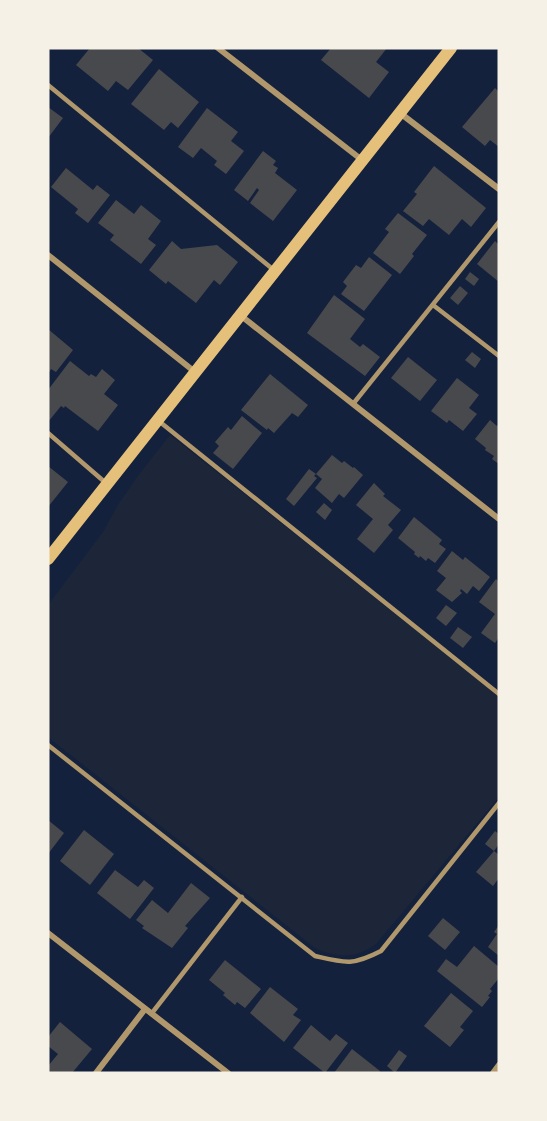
<svg xmlns="http://www.w3.org/2000/svg" width="547" height="1121" viewBox="0 0 547 1121" font-family="'Fira Sans',sans-serif">
  <style>
    .green { fill: #1d2539 }
    .building { fill: #48494c }
    .lines { fill: none; stroke-linecap: round; stroke-linejoin: round }
    .service { stroke: #b1986c; stroke-width: 4.5 }
    .minor { stroke: #b1986c; stroke-width: 6 }
    .secondary { stroke: #e5c07b; stroke-width: 12 }
  </style>
  <rect width="100%" height="100%" fill="#14213d"/>
  <path class="green" d="M170,435L499,696V797L376,944C355,959 338,958 315,948L48,737V605L103,532L118,505L137,477Z"/>
  <g class="building">
    <polygon points="90,48 138,48 153,60 128,90 116,81 108,91 76,65"/>
    <polygon points="331,48 387,48 376,62 389,72 369,98 321,60"/>
    <polygon points="159,69 199,102 178,128 171,122 164,130 131,104"/>
    <polygon points="495,88 499,92 499,147 490,140 485,146 462,127"/>
    <polygon points="48,107 63,118 48,138"/>
    <polygon points="207,108 238,132 231,141 244,151 226,174 214,165 217,161 201,148 193,158 178,147"/>
    <polygon points="263,151 276,161 273,165 278,168 275,173 297,190 273,221 250,203 259,190 257,188 248,201 234,190"/>
    <polygon points="434,166 486,208 471,227 462,219 449,235 429,219 423,226 403,211 417,194 414,192"/>
    <polygon points="66,168 93,190 97,185 110,195 88,223 75,213 78,209 51,187"/>
    <polygon points="116,200 134,214 141,205 161,221 148,239 156,245 141,264 110,240 114,235 98,223"/>
    <polygon points="398,213 427,235 412,254 414,256 400,274 373,253 389,232 385,229"/>
    <polygon points="172,241 181,249 217,245 238,262 220,285 214,280 196,303 168,281 166,284 149,270"/>
    <polygon points="495,241 499,245 499,282 477,264"/>
    <polygon points="369,257 392,275 364,311 341,294 347,286 343,282 356,265 361,268"/>
    <polygon points="470,272 479,279 474,286 465,279"/>
    <polygon points="460,286 468,293 458,305 450,298"/>
    <polygon points="334,295 365,319 350,339 360,347 363,344 380,357 365,376 307,333"/>
    <polygon points="48,329 73,350 56,372 51,369 48,374"/>
    <polygon points="472,352 481,359 475,368 465,360"/>
    <polygon points="408,357 437,380 420,401 391,378"/>
    <polygon points="70,361 89,376 91,374 96,377 102,369 115,380 104,394 118,405 98,431 65,406 64,408 61,406 48,422 48,390"/>
    <polygon points="270,374 308,405 298,417 292,413 274,433 268,428 267,430 241,410"/>
    <polygon points="457,378 479,395 469,408 477,414 463,431 449,420 447,423 431,411"/>
    <polygon points="242,416 262,433 233,469 213,453 219,446 215,442 228,427 231,430"/>
    <polygon points="490,420 497,426 499,424 499,464 492,459 494,456 485,450 486,448 475,439"/>
    <polygon points="332,455 342,463 344,461 353,468 354,467 363,475 344,498 339,494 332,503 315,488 322,479 316,474"/>
    <polygon points="48,466 68,482 48,507"/>
    <polygon points="309,469 316,474 314,476 317,478 294,506 286,499"/>
    <polygon points="374,483 385,494 383,496 401,510 388,525 393,530 374,553 357,539 373,519 356,505"/>
    <polygon points="324,503 332,510 325,520 316,512"/>
    <polygon points="414,517 442,540 439,544 446,549 435,563 428,558 426,561 420,556 419,558 414,554 415,552 398,538"/>
    <polygon points="452,551 463,560 465,557 490,577 479,591 473,586 467,594 461,589 460,591 462,593 452,602 436,590 446,578 437,571"/>
    <polygon points="496,579 499,582 499,637 495,643 481,633 495,614 479,602"/>
    <polygon points="446,605 457,613 446,626 436,618"/>
    <polygon points="458,627 472,637 463,648 450,638"/>
    <polygon points="48,820 64,833 48,854"/>
    <polygon points="84,830 114,854 90,885 60,861"/>
    <polygon points="495,831 499,834 499,844 494,851 499,855 499,878 493,886 476,872 494,851 485,844"/>
    <polygon points="115,870 138,887 144,880 154,888 130,919 97,893"/>
    <polygon points="191,883 210,898 185,926 188,928 172,948 142,928 144,926 136,920 152,900 168,913"/>
    <polygon points="443,918 460,932 445,950 428,936"/>
    <polygon points="499,925 499,956 488,947 497,934 494,932"/>
    <polygon points="474,946 499,967 499,978 490,989 492,991 488,996 490,997 482,1007 437,971 446,959 457,967"/>
    <polygon points="225,960 261,989 245,1008 237,1002 235,1005 223,995 225,993 209,980"/>
    <polygon points="270,987 298,1009 293,1015 301,1020 284,1042 250,1013"/>
    <polygon points="451,993 473,1011 460,1027 464,1030 450,1047 424,1026"/>
    <polygon points="60,1022 92,1049 72,1073 50,1073 48,1071 48,1066 58,1054 48,1046 48,1037"/>
    <polygon points="311,1025 330,1041 336,1034 348,1043 325,1073 293,1048"/>
    <polygon points="352,1049 380,1071 379,1073 334,1073"/>
    <polygon points="399,1050 407,1056 395,1073 387,1066"/>
  </g>
  <g class="lines">
    <g class="service">
      <polyline points="48,85 275,271"/>
      <polyline points="433,305 499,356"/>
      <polyline points="353,404 499,222"/>
      <polyline points="160,422 499,694"/>
      <polyline points="48,433 107,484"/>
      <path d="M48,745L315,956C345,963 352,966 381,951L499,803"/>
      <polyline points="152,1013 242,897"/>
    </g>
    <g class="minor">
      <polyline points="218,48 362,160"/>
      <polyline points="400,113 499,189"/>
      <polyline points="48,255 195,372"/>
      <polyline points="240,315 499,519"/>
      <polyline points="48,933 228,1073"/>
      <polyline points="96,1073 145,1009"/>
      <polyline points="493,1073 499,1065"/>
    </g>
    <polyline class="secondary" points="48,559 451,48"/>
  </g>
  <rect width="547" height="1121" fill="none" stroke="#f6f1e7" stroke-width="99"/>
</svg>
